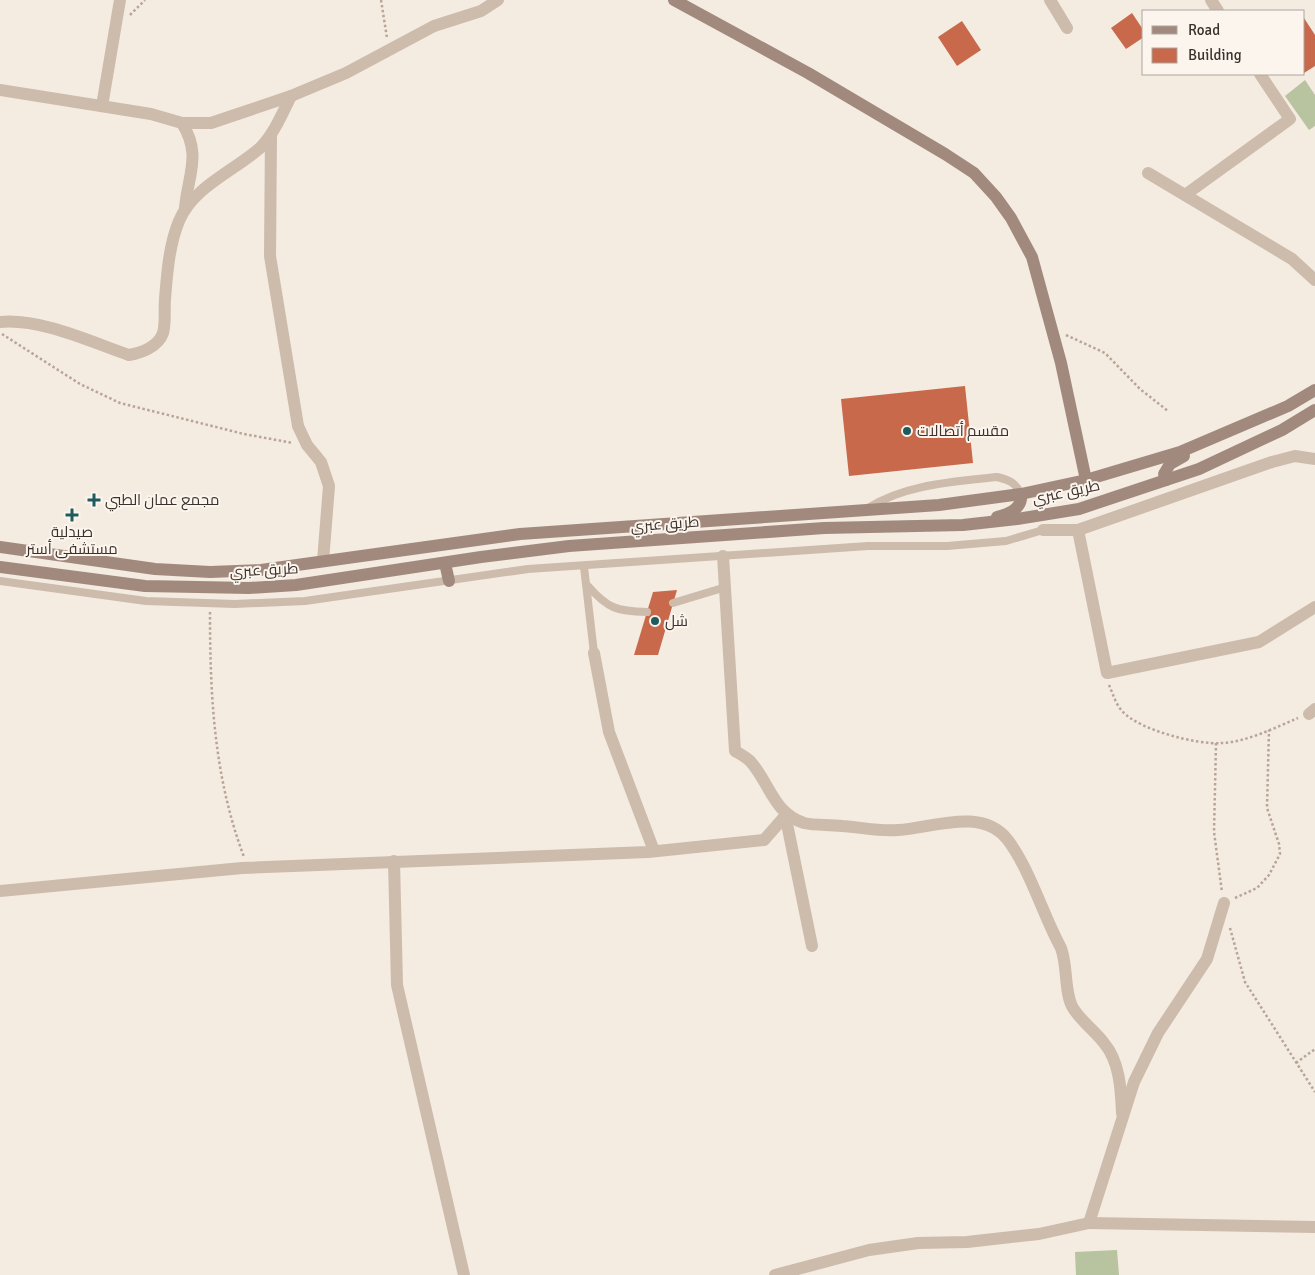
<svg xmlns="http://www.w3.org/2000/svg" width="1315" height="1275" viewBox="0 0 1315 1275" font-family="Signika,Cairo,sans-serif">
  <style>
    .green { fill: #b8c4a0 }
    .building { fill: #c8694b }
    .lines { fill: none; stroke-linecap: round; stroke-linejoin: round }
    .path { stroke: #b9a596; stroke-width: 2.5; stroke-dasharray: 2.5 2.5; stroke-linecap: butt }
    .service { stroke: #cdbbac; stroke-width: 8 }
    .minor { stroke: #cdbbac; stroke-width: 12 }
    .secondary { stroke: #a18a7d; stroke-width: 12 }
    .poi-dot { fill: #1f5a5e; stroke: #fbf5ee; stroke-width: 2 }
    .labels { text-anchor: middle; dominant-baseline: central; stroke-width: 4; stroke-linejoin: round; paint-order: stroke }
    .poi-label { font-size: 15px; fill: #3b302b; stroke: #fbf5ee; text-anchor: start }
    .street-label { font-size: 15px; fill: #3b302b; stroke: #fbf5ee }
  </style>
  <rect width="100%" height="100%" fill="#f4ebe1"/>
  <g class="green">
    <polygon points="1305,80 1315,95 1315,126 1309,130 1285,96"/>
    <polygon points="1117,1250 1119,1275 1076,1275 1075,1252"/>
  </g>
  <g class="building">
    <polygon points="1132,13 1144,31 1144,37 1126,49 1111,28"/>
    <polygon points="1304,18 1315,35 1315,66 1304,73"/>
    <polygon points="962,21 981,50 957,66 938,37"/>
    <polygon points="965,386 973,463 849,476 841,399"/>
    <polygon points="677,590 658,655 634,655 653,592"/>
  </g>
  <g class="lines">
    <g class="path">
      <polyline points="381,0 387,38"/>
      <polyline points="130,15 145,0"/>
      <polyline points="2,334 80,384 120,403 244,434 293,443"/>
      <polyline points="1066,335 1105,353 1140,389 1168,411"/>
      <path d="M210,612C210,697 214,777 244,857"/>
      <path d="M1109,685C1113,694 1116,705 1123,712C1140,730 1197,745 1221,743C1247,742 1274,728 1298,718"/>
      <polyline points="1216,743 1214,832 1222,892"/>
      <polyline points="1235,898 1257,888 1269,875 1280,854 1279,844 1267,808 1269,730"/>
      <polyline points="1230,928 1245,982 1315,1092"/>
      <polyline points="1296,1063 1315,1049"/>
    </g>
    <g class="service">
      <path d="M868,508C906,484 953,482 997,477C1009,480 1015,482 1021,494"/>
      <polyline points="584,567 594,653"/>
      <polyline points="0,581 146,601 235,604 305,601 528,569 868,546 947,546 1006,541 1043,530"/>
      <path d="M588,586C608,609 617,611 647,612"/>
      <polyline points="673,603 726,587"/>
    </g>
    <g class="minor">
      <polyline points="1050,0 1067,28"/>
      <polyline points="1211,0 1218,11"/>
      <polyline points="0,90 151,114 182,123 211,123 291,96 346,73 434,26 481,11 498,0"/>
      <polyline points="102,106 120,0"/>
      <path d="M182,123C202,155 188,174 185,208"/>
      <polyline points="271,136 270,256 298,426 307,445 321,462 329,486 323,561"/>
      <polyline points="1148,173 1292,259 1315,280"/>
      <polyline points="1185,195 1290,119 1260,74"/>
      <path d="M0,322C40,318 91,342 129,355C141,353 158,347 163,333C166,323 164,310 165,299C167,274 169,245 179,221C193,187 234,171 260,148C274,134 282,114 291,96"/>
      <polyline points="1043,530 1078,530 1272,462 1295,456 1315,459"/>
      <polyline points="1078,530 1107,673 1259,642 1315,607"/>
      <path d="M723,556L735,751C740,754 746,757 750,761C770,783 773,813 804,823C817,826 829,824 842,826C861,827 879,832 898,830C932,828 981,807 1007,839C1029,867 1043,915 1061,948C1068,967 1064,993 1073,1008C1081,1021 1095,1031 1104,1043C1120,1062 1121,1090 1122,1113"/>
      <polyline points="594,653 609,732 654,851"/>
      <polyline points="1309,714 1315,709"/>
      <polyline points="785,814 812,946"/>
      <polyline points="394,861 397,985 464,1275"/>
      <polyline points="0,891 242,868 648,852 764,840 786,815"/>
      <polyline points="1089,1223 1315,1227"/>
      <polyline points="775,1275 869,1250 918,1243 967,1242 1039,1234 1089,1223 1134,1082 1158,1033 1207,959 1224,903"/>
    </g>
    <g class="secondary">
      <polyline points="674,0 808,73 945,154 974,173 996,197 1011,218 1032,257 1061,363 1086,480"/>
      <polyline points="1166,480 1164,474 1170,464 1184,456"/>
      <path d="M997,517C1008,514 1023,509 1021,494"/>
      <polyline points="0,547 155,569 210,572 261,570 520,534 939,505 1021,494 1086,480 1180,452 1288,406 1315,390"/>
      <polyline points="445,563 449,581"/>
      <polyline points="0,567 145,586 249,588 296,585 481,557 569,546 824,528 963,525 1017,519 1079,509 1199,469 1282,430 1315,410"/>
    </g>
  </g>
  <g class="poi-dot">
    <circle cx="907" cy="431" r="5"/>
    <path d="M91.5 492.5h5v5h5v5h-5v5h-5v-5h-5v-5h5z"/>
    <path d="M69.5 507.5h5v5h5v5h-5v5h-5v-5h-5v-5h5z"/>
    <circle cx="655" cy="621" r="5"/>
  </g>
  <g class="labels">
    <g class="poi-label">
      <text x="917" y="431">مقسم أتصالات</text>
      <text x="105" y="500">مجمع عمان الطبي</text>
      <text x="72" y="532" text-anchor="middle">صيدلية<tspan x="72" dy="17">مستشفى أستر</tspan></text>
      <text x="665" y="621">شل</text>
    </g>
    <g class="street-label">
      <text transform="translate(1066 492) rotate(-12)">طريق عبري</text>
      <text transform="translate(665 524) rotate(-4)">طريق عبري</text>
      <text transform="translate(264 570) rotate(-3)">طريق عبري</text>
    </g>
  </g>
  <rect x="1142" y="10" width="162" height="65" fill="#fbf5ee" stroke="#aea6a0"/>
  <rect x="1152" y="26" width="25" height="8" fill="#a18a7d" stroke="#aea6a0"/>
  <text x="1188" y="35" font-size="15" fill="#3b302b">Road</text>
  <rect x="1152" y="48" width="25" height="15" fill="#c8694b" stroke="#aea6a0"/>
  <text x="1188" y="60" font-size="15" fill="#3b302b">Building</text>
</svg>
